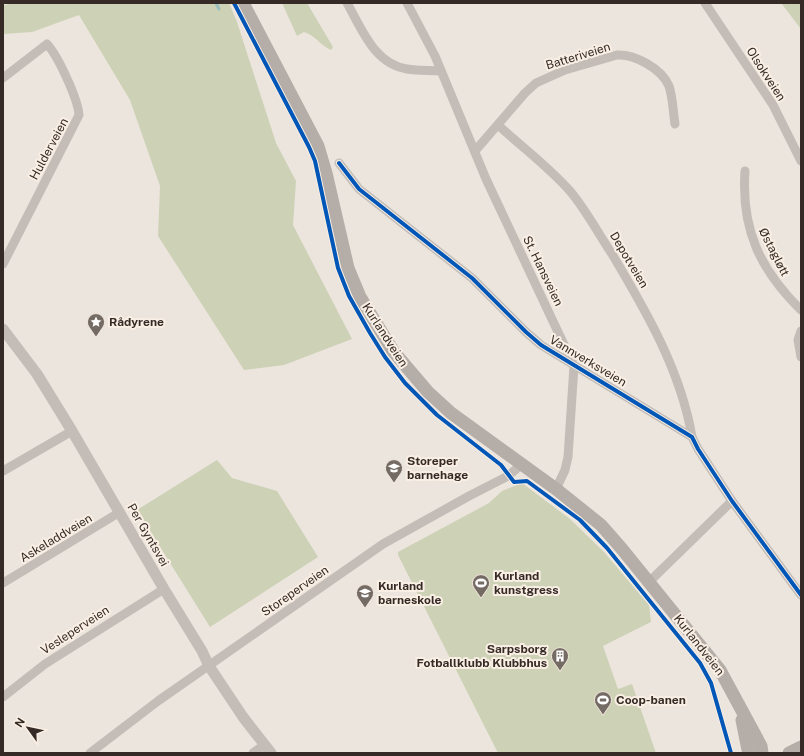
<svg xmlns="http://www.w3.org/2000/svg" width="804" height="756" viewBox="0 0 804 756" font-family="'Public Sans',sans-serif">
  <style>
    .green { fill: #cdd1b6 }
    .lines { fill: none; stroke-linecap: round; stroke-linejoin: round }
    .stream { stroke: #99bfbe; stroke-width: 3 }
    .minor { stroke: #c4bdb7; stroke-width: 9 }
    .tertiary { stroke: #c4bdb7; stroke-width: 11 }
    .secondary { stroke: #b5ada7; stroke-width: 13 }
    .cycleway-casing { stroke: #faefe4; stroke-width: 6 }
    .cycleway { stroke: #0057b8; stroke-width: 4 }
    .labels { text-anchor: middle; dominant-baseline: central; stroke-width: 4; stroke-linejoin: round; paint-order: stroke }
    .street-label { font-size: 12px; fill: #352a25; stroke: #faefe4 }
    .poi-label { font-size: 12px; font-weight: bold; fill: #352a25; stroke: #faefe4; text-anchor: start }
  </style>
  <rect width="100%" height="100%" fill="#ece5dd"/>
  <g class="green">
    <polygon points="17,3 229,3 237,22 276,143 296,181 293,225 352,339 284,365 244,370 158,236 160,186 130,100 79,15 32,32 3,34 3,5"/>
    <path d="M282,3H307L333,47L331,50C320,45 315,35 304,32L297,36Z"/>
    <polygon points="781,3 801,3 801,29"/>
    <polygon points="217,460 232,478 277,491 318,557 210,627 137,510"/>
    <polygon points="522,483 570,519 604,552 649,605 651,622 603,646 618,689 632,684 656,753 498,753 398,555 398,552 489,503 502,491"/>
  </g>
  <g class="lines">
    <polyline class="stream" points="216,3 219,9"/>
    <g class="minor">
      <path d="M347,3C362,29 374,64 407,69C419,71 430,70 441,71"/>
      <polyline points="407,3 435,56 486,179 574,366 568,457 565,470 556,489"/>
      <polyline points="705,3 773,105 801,161"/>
      <path d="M3,78L47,44C58,56 78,99 79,115L3,264"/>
      <path d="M498,125C522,147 549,167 570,191C586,210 598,233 612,254C646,311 681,371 692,437"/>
      <path d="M475,151L525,93L536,83L565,70L617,55C635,54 662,69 669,86C673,98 673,112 675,124"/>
      <polyline points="339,163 359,189 472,278 526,332 541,345 692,437 698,449 732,501 801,595"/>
      <path d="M745,171C741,229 760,270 801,310"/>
      <polyline points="801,331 798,340 801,357"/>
      <polyline points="3,471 72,431"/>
      <polyline points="649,582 732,501"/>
      <polyline points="3,583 120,512"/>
      <polyline points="3,697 45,664 164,589"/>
      <polyline points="90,753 158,701 383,544 469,496 508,476 522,464"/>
      <polyline points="253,753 264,745"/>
    </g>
    <polyline class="tertiary" points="3,329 37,374 72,431 164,589 202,651 209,666 243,717 271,753"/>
    <g class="secondary">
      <polyline points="243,3 318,146 326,173 348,268 360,297 393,351 428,392 451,413 556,489 601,525 622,549 720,670 761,746 762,753"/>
      <polyline points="742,720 748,750 751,753"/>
      <polyline points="789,753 801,747"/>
    </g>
    <g class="cycleway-casing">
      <g id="cycleway">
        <polyline points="234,3 309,147 315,161 338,268 349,296 370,333 385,357 405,383 437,415 501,465 514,482 527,481 580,520 607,548 700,663 711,683 731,753"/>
        <polyline points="339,163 359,189 472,278 526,332 541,345 692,437 698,449 732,501 801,595"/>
      </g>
    </g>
    <use href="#cycleway" class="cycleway"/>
  </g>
  <defs>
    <g id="sight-pin" transform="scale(0.9)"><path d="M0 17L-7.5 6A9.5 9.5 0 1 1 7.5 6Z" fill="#756b65" stroke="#faefe4"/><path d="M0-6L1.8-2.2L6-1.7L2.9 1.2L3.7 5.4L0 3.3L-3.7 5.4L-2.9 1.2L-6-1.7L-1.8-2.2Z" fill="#fff"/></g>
    <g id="school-pin" transform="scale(0.9)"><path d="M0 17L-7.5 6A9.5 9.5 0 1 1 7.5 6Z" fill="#756b65" stroke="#faefe4"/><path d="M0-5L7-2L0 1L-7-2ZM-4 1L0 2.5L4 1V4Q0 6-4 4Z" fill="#fff"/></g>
    <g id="stadium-pin" transform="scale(0.9)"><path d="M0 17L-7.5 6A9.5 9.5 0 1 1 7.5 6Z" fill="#756b65" stroke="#faefe4"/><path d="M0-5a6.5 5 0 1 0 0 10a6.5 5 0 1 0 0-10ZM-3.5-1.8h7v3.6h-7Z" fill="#fff"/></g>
    <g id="building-pin" transform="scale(0.9)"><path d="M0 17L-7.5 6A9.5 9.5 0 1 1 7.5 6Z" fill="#756b65" stroke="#faefe4"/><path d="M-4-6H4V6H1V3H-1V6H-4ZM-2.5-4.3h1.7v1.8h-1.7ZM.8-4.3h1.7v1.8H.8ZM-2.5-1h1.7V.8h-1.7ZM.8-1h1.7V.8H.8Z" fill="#fff"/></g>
  </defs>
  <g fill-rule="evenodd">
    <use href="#sight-pin" x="96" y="322"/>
    <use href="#school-pin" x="394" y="468"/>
    <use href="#stadium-pin" x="481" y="583"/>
    <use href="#school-pin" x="365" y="593"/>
    <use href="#building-pin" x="560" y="656"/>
    <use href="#stadium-pin" x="603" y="700"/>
  </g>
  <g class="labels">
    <g class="street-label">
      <text transform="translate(578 56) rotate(-17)">Batteriveien</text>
      <text transform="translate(766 74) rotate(57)">Olsokveien</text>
      <text transform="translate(49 149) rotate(-62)">Hulderveien</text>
      <text transform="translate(774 252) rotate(63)">Østagløtt</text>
      <text transform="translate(629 260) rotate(59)">Depotveien</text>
      <text transform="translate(543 271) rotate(64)">St. Hansveien</text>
      <text transform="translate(385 335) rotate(57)">Kurlandveien</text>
      <text transform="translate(588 361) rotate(31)">Vannverksveien</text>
      <text transform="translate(148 535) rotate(60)">Per Gyntsvei</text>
      <text transform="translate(56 538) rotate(-31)">Askeladdveien</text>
      <text transform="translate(295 591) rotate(-35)">Storeperveien</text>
      <text transform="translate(75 630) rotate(-33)">Vesleperveien</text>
      <text transform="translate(699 645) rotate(52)">Kurlandveien</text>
    </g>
    <g class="poi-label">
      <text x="109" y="322">Rådyrene</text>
      <text x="407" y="461">Storeper<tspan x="407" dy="14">barnehage</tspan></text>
      <text x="494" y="576">Kurland<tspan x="494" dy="14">kunstgress</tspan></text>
      <text x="378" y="586">Kurland<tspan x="378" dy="14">barneskole</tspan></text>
      <text x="547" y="649" text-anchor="end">Sarpsborg<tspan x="547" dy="14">Fotballklubb Klubbhus</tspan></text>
      <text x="616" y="700">Coop-banen</text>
    </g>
  </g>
  <rect width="804" height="756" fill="none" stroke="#352a25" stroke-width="8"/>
  <g transform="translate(28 728) rotate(303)" stroke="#faefe4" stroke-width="3" paint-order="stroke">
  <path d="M0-3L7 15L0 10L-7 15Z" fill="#352a25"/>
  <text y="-6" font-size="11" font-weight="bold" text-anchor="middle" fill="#352a25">N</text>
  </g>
</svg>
